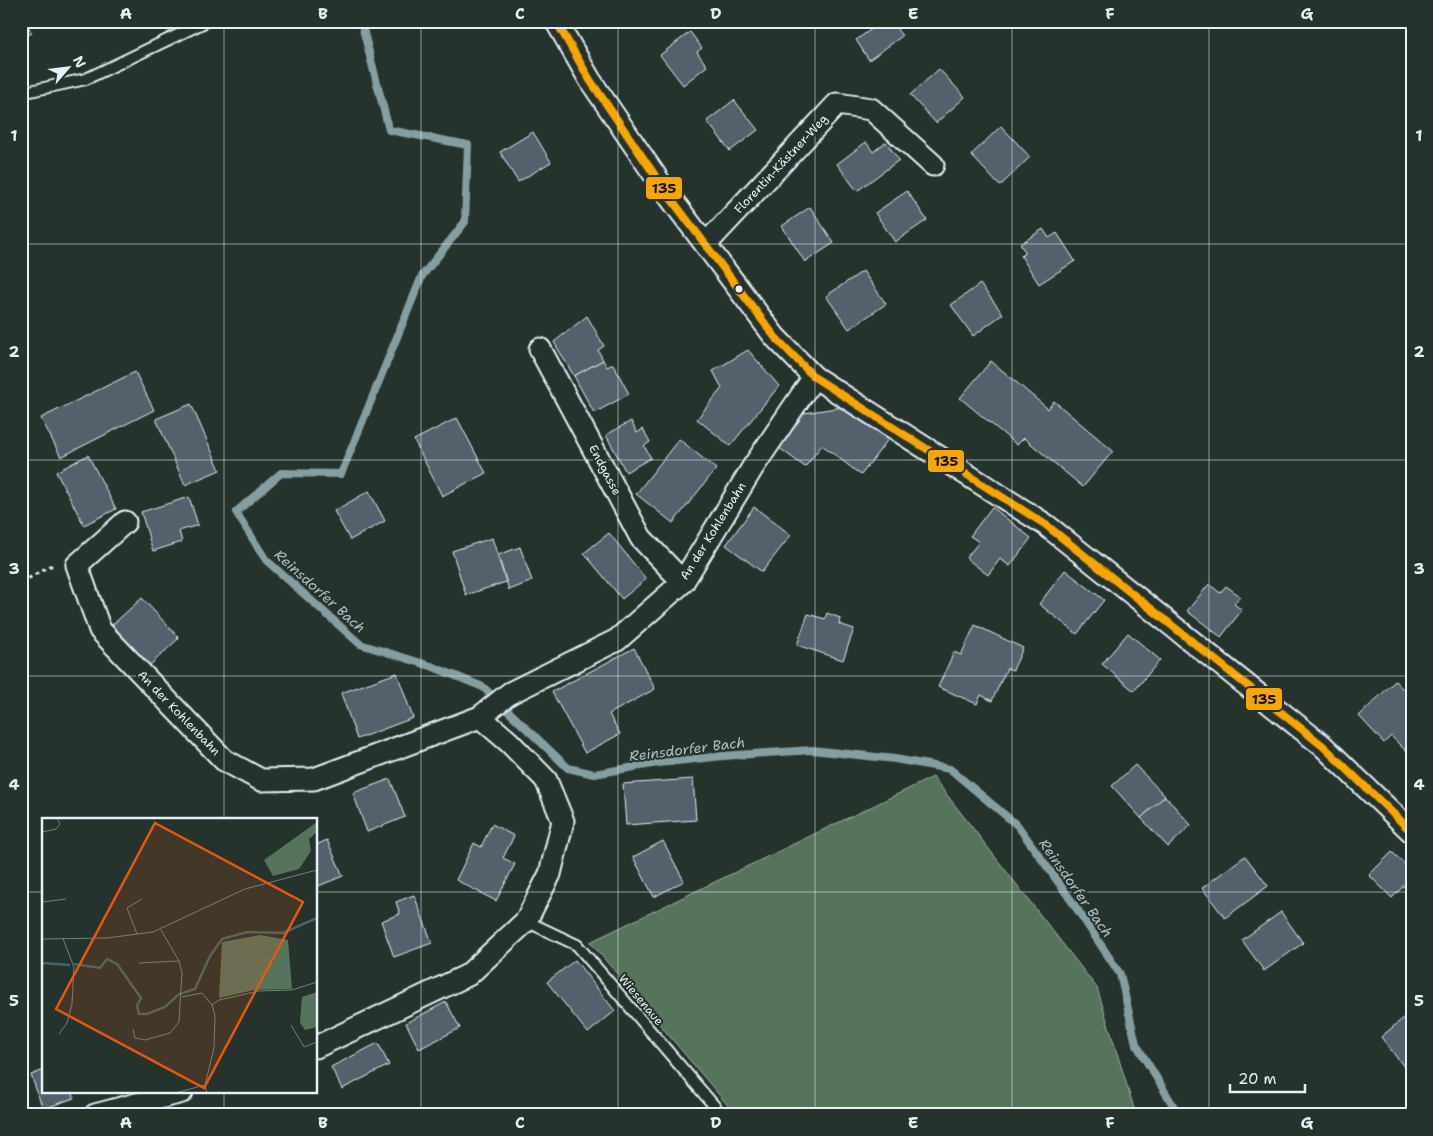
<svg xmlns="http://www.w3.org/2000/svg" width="1433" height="1136" viewBox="0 0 1433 1136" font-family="'Shantell Sans',sans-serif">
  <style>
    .green { fill: #56735b; stroke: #9fb2aa }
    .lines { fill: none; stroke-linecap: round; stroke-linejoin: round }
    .stream { stroke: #859ea2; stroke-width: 8 }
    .building { fill: #55606d; stroke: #e8f1f8 }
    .lane-casing { stroke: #e8f1f8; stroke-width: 14 }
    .street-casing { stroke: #e8f1f8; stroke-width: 25 }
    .path { stroke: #e8f1f8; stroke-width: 3; stroke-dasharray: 4 4; stroke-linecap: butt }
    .lane { stroke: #26332d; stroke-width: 10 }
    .street { stroke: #26332d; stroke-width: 21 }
    .bus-1-casing { stroke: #26332d; stroke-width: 11 }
    .bus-1 { stroke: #f7a600; stroke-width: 8 }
    .grid { fill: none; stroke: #e8f1f8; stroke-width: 1; stroke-opacity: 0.55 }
    .bus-dot { fill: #e8f1f8; stroke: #26332d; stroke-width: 2 }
    .labels { text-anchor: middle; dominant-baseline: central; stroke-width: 4; stroke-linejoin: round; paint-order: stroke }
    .street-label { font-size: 12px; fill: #e8f1f8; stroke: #26332d }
    .water-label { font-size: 14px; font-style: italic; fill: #aec0c6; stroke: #26332d }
    .inset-river { fill: none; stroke: #436668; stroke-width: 2.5 }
    .inset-road { fill: none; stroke: #747f7e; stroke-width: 1 }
    .view { fill: #e8590c; fill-opacity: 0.15; stroke: #e8590c; stroke-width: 2.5 }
    .inset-edge { fill: none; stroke: #e8f1f8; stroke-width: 2.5 }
    .line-badge { stroke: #26332d; stroke-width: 2 }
    .pale-badge-label { font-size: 14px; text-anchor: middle; font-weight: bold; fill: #111 }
    .neatline { fill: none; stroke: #e8f1f8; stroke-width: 2 }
    .grid-label { font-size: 16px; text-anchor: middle; font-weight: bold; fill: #e8f1f8 }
  </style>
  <rect width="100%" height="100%" fill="#26332d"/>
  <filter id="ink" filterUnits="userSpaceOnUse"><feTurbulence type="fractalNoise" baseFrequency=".02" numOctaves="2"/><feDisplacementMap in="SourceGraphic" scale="10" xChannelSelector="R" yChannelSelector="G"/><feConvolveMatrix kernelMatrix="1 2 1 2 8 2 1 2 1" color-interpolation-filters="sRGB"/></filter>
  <g filter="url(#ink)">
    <polygon class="green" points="933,777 1097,988 1136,1115 736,1115 590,942"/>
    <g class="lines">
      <polyline class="stream" points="361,21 389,130 468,145 465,222 422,276 341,474 281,473 236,512 266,560 360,644 431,666 483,687 568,768 594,774 658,763 723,756 812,750 895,759 950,769 1018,826 1071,900 1120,974 1136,1044 1179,1115"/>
    </g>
    <g class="building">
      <polygon points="21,21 25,21 32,33 21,39"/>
      <polygon points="883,21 891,21 902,36 869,60 856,40"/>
      <polygon points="690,32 702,48 697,52 707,66 683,85 660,55"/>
      <polygon points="939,69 965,97 936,123 910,95"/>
      <polygon points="734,100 758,130 730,151 707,121"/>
      <polygon points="1001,126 1030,157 1000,186 971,155"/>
      <polygon points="533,132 551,162 518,182 500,152"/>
      <polygon points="866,142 873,152 886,142 899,160 857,191 837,164"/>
      <polygon points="907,191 927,220 895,242 875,213"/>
      <polygon points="810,207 834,243 805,262 782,226"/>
      <polygon points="1043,229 1049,238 1057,233 1075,261 1039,284 1021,256 1026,253 1020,244"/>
      <polygon points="863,271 886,304 849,329 826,296"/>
      <polygon points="980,284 1003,314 973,336 951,305"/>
      <polygon points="587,316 604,346 598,350 603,360 574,376 554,342"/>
      <polygon points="748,350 779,386 730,446 697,419 722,388 713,371"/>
      <polygon points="603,360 607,367 613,364 629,394 594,413 574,376"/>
      <polygon points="991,361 1048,409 1054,401 1113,451 1083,487 1024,438 1017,445 960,398"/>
      <polygon points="135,372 154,410 61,457 41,418"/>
      <polygon points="191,404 220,470 185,485 156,419"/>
      <polygon points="843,407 889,438 861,475 822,445 805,467 778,447 804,413"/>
      <polygon points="457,418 486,473 442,496 414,440"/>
      <polygon points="631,421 637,433 643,429 650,442 644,446 651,458 626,472 606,435"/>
      <polygon points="679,439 716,469 673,523 636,494"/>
      <polygon points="88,455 116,509 84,525 56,472"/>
      <polygon points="369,491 385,521 350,540 334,511"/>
      <polygon points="189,497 198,525 179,531 182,542 153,551 141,512"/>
      <polygon points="754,507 791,535 762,572 726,545"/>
      <polygon points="992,507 1031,538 1010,566 1000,559 988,575 966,558 979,542 970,536"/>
      <polygon points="609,533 646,579 622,599 584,553"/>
      <polygon points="492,538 506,582 466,595 452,551"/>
      <polygon points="520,547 532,581 509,590 498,555"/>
      <polygon points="1065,570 1104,600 1077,634 1039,604"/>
      <polygon points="1209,584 1220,593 1226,586 1240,596 1234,604 1242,610 1221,637 1187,611"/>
      <polygon points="142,598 179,638 149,666 111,626"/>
      <polygon points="827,613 840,618 839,624 854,629 843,660 797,645 808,614 825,619"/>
      <polygon points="975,625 1023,648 1013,670 1007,668 992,701 981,695 977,704 938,687 954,652 961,655"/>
      <polygon points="1128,633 1160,660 1134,691 1102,664"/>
      <polygon points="634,648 655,689 609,714 620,734 585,753 552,692"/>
      <polygon points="397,673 413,718 357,739 341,693"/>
      <polygon points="1395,681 1412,698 1412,751 1409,754 1391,736 1384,743 1359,716"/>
      <polygon points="1135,765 1165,796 1141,818 1112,786"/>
      <polygon points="390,779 405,817 367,832 353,793"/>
      <polygon points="693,779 696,820 626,825 623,784"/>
      <polygon points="1165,796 1191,825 1168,847 1141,818"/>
      <polygon points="492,824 514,836 503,858 515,864 496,901 456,880 474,843 481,847"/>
      <polygon points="327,840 343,876 316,887 316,845"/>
      <polygon points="663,841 684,881 654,897 633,857"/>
      <polygon points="1392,852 1412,871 1412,877 1392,898 1369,875"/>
      <polygon points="1245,856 1268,886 1225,918 1202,888"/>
      <polygon points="414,895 432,943 394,957 381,921 400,914 396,902"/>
      <polygon points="1281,912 1303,943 1264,971 1242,940"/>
      <polygon points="575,960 615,1011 588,1033 547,982"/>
      <polygon points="446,1002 460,1028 419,1049 406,1023"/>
      <polygon points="1412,1011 1412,1069 1408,1072 1381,1037"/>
      <polygon points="378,1043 389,1065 342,1089 331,1067"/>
      <polygon points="44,1070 44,1092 73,1092 74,1098 43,1109 31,1075"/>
    </g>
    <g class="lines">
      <g class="lane-casing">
        <g id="lane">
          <polyline points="21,93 86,79 207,21"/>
          <polyline points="526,921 577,945 722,1115"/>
        </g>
      </g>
      <g class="street-casing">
        <g id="street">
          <polyline points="556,21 590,80 669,196 775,337 814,377 1046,525 1323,746 1412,832"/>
          <polyline points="706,244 837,104 871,109 933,165"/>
          <polyline points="540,349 641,538 683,582"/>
          <polyline points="125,522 77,565 100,630 224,760 261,780 314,779 480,717 510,693 617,640 683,582 753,467 814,377"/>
          <polyline points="316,1047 468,975 526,921 550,874 563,821 546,780 509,742 480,717"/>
          <polyline points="95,1115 182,1092"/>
        </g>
      </g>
      <polyline class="path" points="21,583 49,566 54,566"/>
      <use href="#lane" class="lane"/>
      <use href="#street" class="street"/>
      <g class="bus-1-casing">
        <polyline id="bus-1" points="556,21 590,80 669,196 775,337 814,377 1046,525 1323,746 1412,832"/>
      </g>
      <use href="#bus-1" class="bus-1"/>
    </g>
  </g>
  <path class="grid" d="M224,21V820M421,21V1115M618,21V1115M815,21V1115M1012,21V1115M1209,21V1115M21,244H1412M21,460H1412M21,676H1412M21,892H44M316,892H1412M224,1092V1115"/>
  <circle class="bus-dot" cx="739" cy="289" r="4.5"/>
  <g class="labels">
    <g class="street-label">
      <text transform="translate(781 164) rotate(-47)">Florentin-Kästner-Weg</text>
      <text transform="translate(605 470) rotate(62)">Endgasse</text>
      <text transform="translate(713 531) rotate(-58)">An der Kohlenbahn</text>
      <text transform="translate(179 713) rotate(46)">An der Kohlenbahn</text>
      <text transform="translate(641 1000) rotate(50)">Wiesenaue</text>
    </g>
    <g class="water-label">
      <text transform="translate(320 591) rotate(42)">Reinsdorfer Bach</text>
      <text transform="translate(687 749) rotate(-7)">Reinsdorfer Bach</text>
      <text transform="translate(1076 888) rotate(55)">Reinsdorfer Bach</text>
    </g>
  </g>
  <g transform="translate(42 818)">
    <rect width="275" height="275" fill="#26332d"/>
    <path d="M275,4V14L267,21L269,33L257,51L231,58L222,42ZM218,117L246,122L250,171L212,172L177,180L180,124ZM275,174V209L263,212L258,205L260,179Z" fill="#56735b"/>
    <path class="inset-river" d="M0,145L28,147M32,146L58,150L65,141L75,146L99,180L95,188L97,196H105L123,189L137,176L153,171L168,138L180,121L205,114L241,115L275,100"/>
    <path class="inset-road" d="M0,14L14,11L18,6L15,0M0,84L24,81M95,116L85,90L100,81M0,121L65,120L111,114L203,71L275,52M97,145L137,143M140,179L160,175L170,187L173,198L172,230L163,267L165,275M170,187L177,182L217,173L250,172L275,164M249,207L262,229L275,224M91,211L93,220L103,222L128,215L137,204L140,155L137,143L119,112M17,216L25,205L30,186L32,149L21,121M133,275L163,267"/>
    <path class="view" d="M113,5L261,84L162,270L14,191Z"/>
    <rect width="275" height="275" class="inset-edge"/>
  </g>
  <g class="line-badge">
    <rect x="645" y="176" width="38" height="24" rx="5" fill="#f7a600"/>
    <rect x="927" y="449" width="38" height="24" rx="5" fill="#f7a600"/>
    <rect x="1245" y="687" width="38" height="24" rx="5" fill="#f7a600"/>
  </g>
  <g class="pale-badge-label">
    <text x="664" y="193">135</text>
    <text x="946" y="466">135</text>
    <text x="1264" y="704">135</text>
  </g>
  <rect width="1433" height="1136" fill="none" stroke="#26332d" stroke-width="55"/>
  <g transform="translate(68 68) rotate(62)" stroke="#26332d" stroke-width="4" paint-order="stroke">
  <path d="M0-4L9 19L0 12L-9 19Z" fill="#e8f1f8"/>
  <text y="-8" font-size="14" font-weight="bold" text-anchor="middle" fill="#e8f1f8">N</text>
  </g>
  <path d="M1230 1084v8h75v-8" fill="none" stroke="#e8f1f8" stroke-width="2.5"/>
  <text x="1238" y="1084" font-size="15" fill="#e8f1f8" stroke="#26332d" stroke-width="4" paint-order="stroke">20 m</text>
  <rect x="28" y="28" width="1378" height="1080" class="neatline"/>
  <g class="grid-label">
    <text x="126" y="19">A</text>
    <text x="323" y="19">B</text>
    <text x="520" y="19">C</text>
    <text x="716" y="19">D</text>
    <text x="913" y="19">E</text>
    <text x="1110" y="19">F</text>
    <text x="1307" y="19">G</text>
    <text x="14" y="141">1</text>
    <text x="1419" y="141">1</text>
    <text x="14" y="357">2</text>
    <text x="1419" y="357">2</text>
    <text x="14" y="574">3</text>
    <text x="1419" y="574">3</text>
    <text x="14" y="790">4</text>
    <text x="1419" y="790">4</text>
    <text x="14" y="1006">5</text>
    <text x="1419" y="1006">5</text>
    <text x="126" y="1128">A</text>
    <text x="323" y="1128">B</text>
    <text x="520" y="1128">C</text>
    <text x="716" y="1128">D</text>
    <text x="913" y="1128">E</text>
    <text x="1110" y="1128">F</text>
    <text x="1307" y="1128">G</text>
  </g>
</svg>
